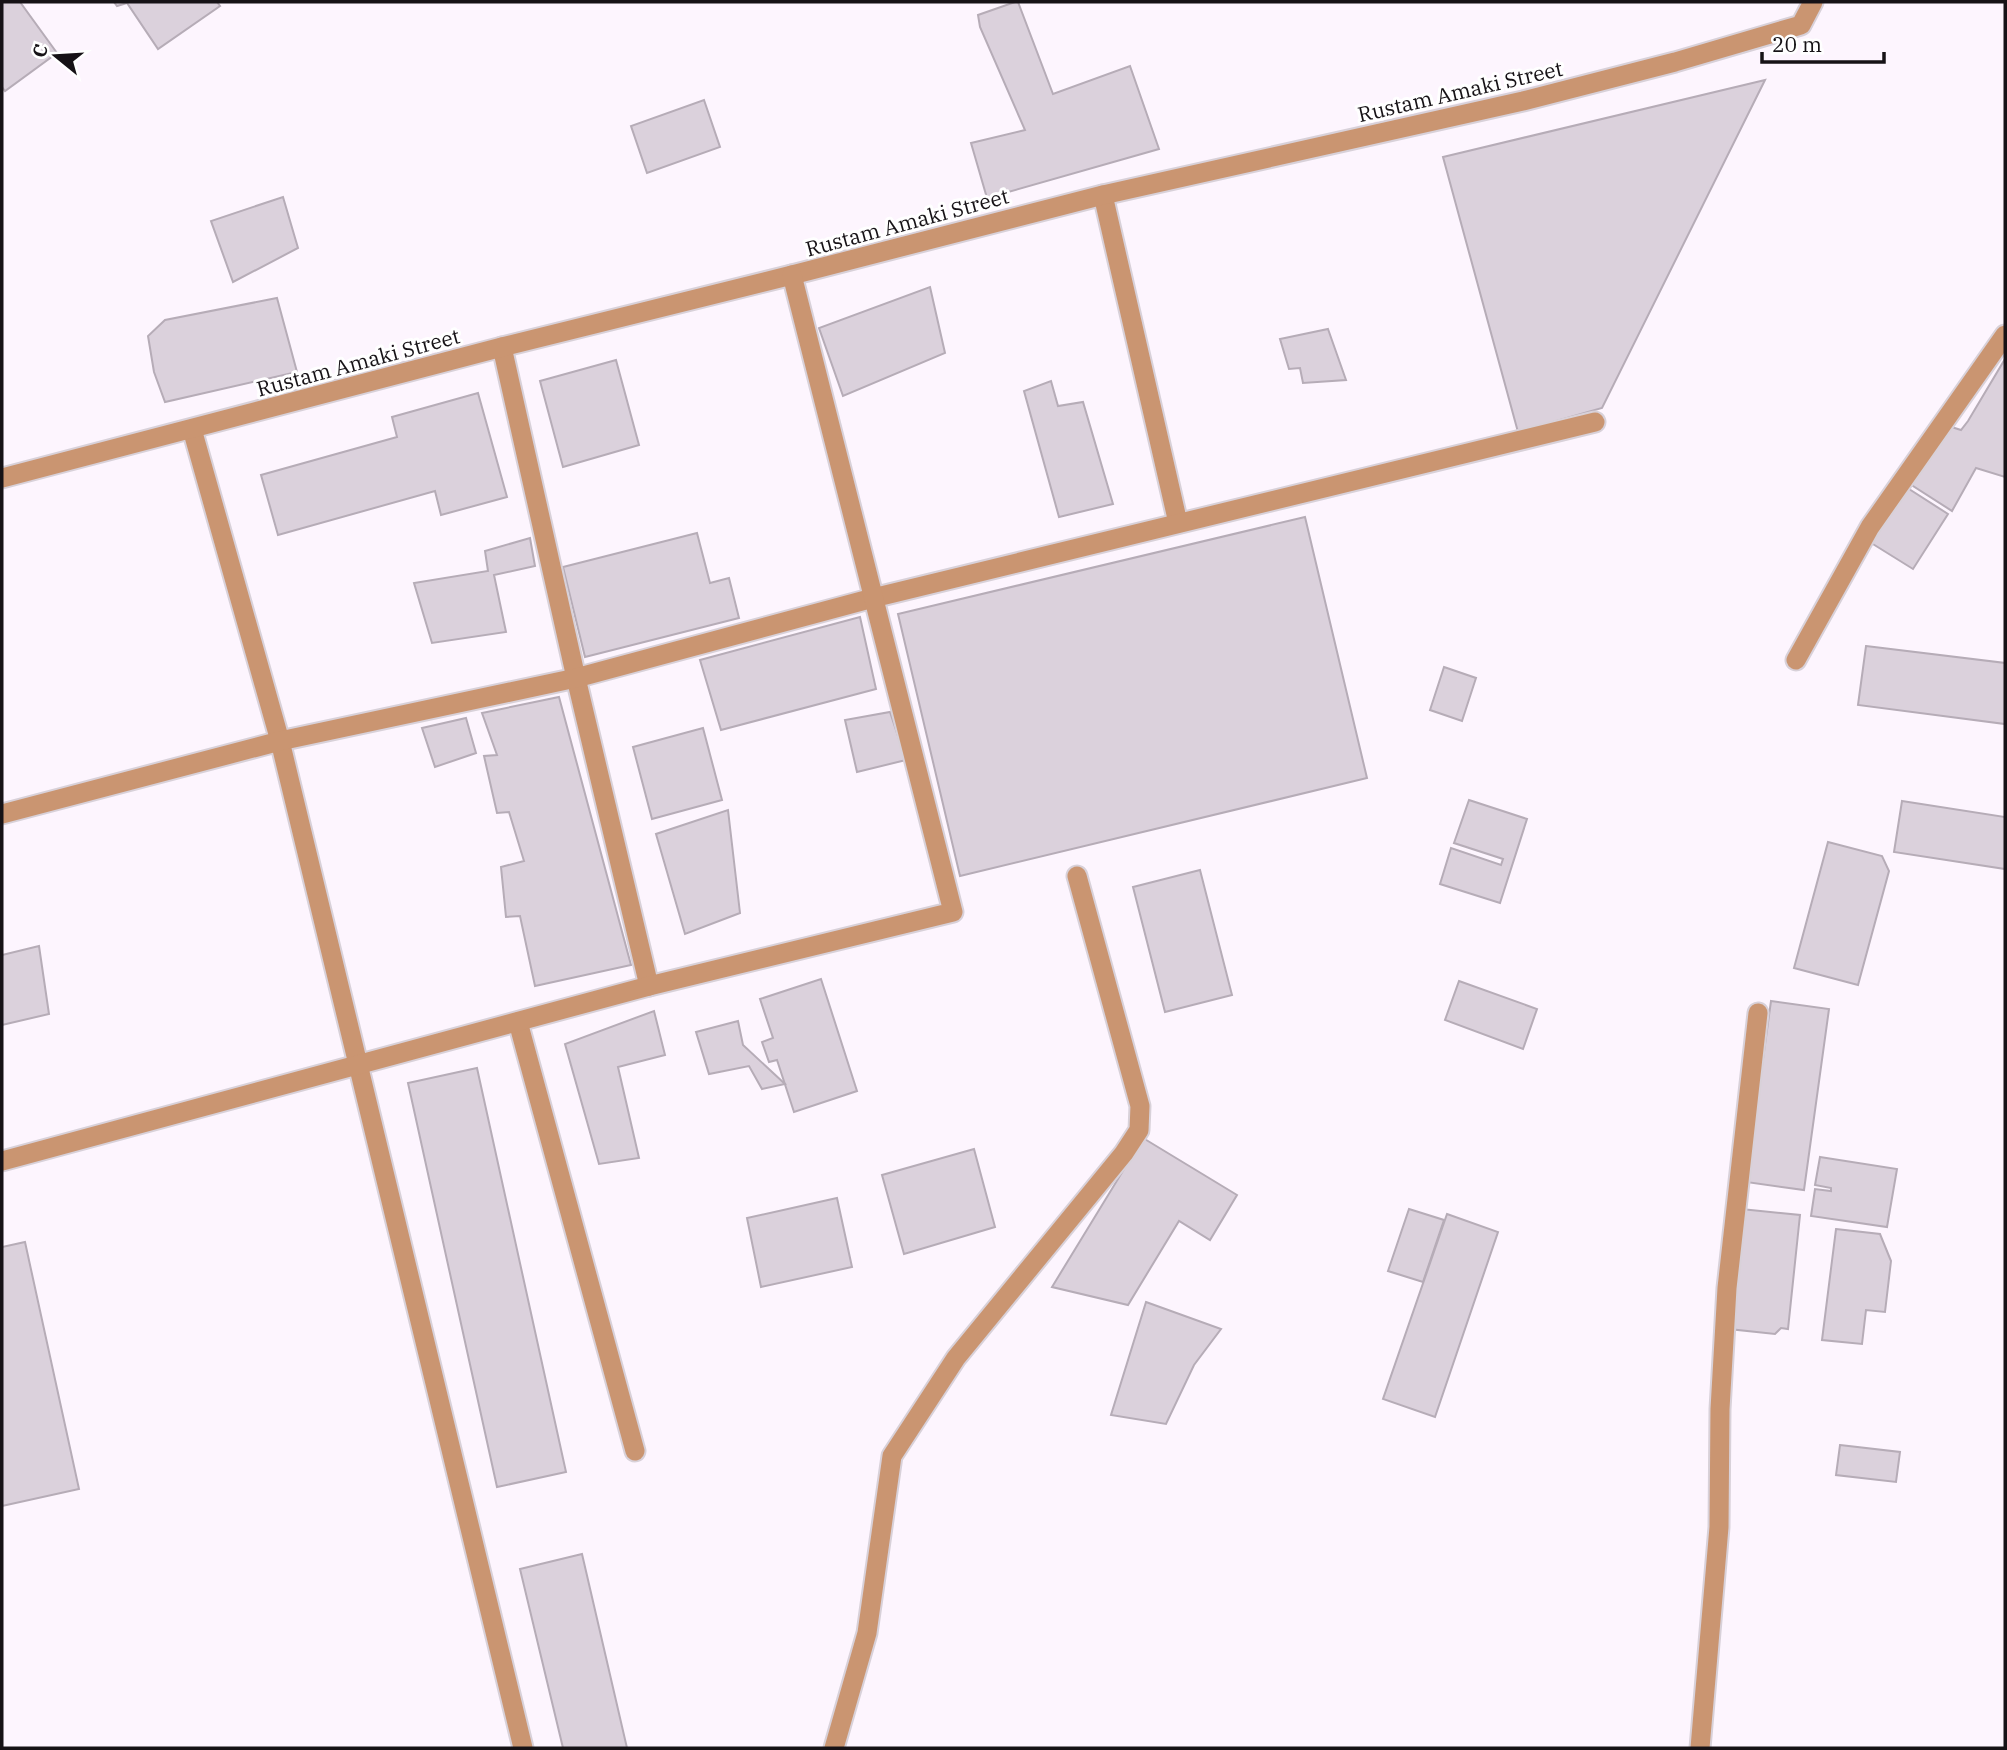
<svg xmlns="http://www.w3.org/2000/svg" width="2007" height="1750" viewBox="0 0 2007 1750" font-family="'IBM Plex Serif',serif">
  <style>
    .building { fill: #dbd1dc; stroke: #b6acb7; stroke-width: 2 }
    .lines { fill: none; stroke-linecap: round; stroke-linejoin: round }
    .minor-casing { stroke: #d8d1d9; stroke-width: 23 }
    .minor { stroke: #ca9571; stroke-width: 19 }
    .labels { text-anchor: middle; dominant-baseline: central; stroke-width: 6; stroke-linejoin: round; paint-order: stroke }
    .street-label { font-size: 21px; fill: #161216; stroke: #fff }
  </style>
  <rect width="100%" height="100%" fill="#fdf5fe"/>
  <g class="building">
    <polygon points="2,2 20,2 57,53 5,91 2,87"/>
    <polygon points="114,2 217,2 220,6 158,49 127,3 117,6"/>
    <polygon points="1015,2 1018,2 1053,94 1130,66 1159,149 987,198 971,143 1025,130 980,27 978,15"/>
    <polygon points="1765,80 1602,408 1518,432 1443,157"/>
    <polygon points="704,100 720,147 647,173 631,126"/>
    <polygon points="283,197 298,248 233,282 211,221"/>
    <polygon points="930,287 945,353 843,396 819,328"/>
    <polygon points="277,298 297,372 165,402 154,372 148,336 165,320"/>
    <polygon points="1328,329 1346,380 1303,383 1300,368 1289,369 1280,339"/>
    <polygon points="2005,359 2005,477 1976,468 1952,511 1899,477 1939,423 1961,430 1968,421"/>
    <polygon points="616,360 639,445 563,467 540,381"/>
    <polygon points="1051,381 1058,406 1083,402 1113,504 1059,517 1024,391"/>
    <polygon points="478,393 507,497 441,515 435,491 278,535 261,475 397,437 392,417"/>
    <polygon points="1895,480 1948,514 1913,569 1860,536"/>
    <polygon points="1305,517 1367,778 960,876 898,614"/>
    <polygon points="697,533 710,583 729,578 739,618 585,657 563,567"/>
    <polygon points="530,538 535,566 494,575 506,632 432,643 414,583 488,571 485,551"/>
    <polygon points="860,617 876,689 721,730 700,660"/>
    <polygon points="1866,646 2005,663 2005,724 1858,705"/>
    <polygon points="1444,667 1476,678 1462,721 1430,710"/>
    <polygon points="559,697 631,965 535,986 520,916 506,917 501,867 524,861 509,812 497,813 484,756 497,755 482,713"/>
    <polygon points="890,712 906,760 857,772 845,720"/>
    <polygon points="466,718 476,753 435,767 422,728"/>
    <polygon points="703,728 722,800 652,819 633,747"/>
    <polygon points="1469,800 1527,819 1500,903 1440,884 1451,848 1501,865 1503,859 1454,843"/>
    <polygon points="1902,801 2005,817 2005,869 1894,852"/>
    <polygon points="728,810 740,913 685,934 656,834"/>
    <polygon points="1828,842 1882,856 1889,871 1858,985 1794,968"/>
    <polygon points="1200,870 1232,995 1165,1012 1133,887"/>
    <polygon points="39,946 49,1014 2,1025 2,955"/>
    <polygon points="821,979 857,1091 794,1112 777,1060 769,1062 762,1042 773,1038 760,999"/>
    <polygon points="1459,981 1537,1009 1523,1049 1445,1020"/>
    <polygon points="1771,1001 1829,1009 1804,1190 1746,1182"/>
    <polygon points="654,1011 665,1055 618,1067 639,1158 599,1164 565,1044"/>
    <polygon points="738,1021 743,1045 785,1084 762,1089 749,1066 709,1074 696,1032"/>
    <polygon points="477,1068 566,1472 497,1487 408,1083"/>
    <polygon points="1143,1138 1237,1195 1210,1240 1179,1221 1128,1305 1052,1287"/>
    <polygon points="974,1149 995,1227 904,1254 882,1175"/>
    <polygon points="1820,1157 1897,1169 1887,1227 1811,1216 1815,1189 1831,1191 1831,1188 1815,1185"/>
    <polygon points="837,1198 852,1267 761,1287 747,1218"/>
    <polygon points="1409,1209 1444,1220 1423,1282 1388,1271"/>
    <polygon points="1741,1209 1800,1215 1788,1329 1781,1328 1775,1334 1729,1329"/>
    <polygon points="1447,1214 1498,1232 1435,1417 1383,1399"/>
    <polygon points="1836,1229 1880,1234 1891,1261 1885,1312 1866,1310 1862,1344 1822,1340"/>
    <polygon points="25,1242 79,1489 2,1506 2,1247"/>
    <polygon points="1146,1302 1221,1329 1194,1365 1166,1424 1111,1415"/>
    <polygon points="1840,1445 1900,1452 1896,1482 1836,1475"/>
    <polygon points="582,1554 627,1748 563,1748 520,1569"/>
  </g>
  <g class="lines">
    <g class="minor-casing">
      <g id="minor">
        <polyline points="1103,195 1178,523"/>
        <polyline points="502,347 576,678 649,986"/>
        <polyline points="192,429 280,741 523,1748"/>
        <polyline points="2,478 502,347 792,275 1103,195 1523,101 1675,62 1801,25 1813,2"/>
        <polyline points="1796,660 1870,527 2005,335"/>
        <polyline points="2,814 280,741 576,678 873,598 1595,422"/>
        <polyline points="518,1022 635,1451"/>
        <polyline points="2,1161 649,986 953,912 792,275"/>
        <polyline points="834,1748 867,1633 892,1456 956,1358 1124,1153 1139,1130 1140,1106 1077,876"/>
        <polyline points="1700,1748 1719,1527 1720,1409 1727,1288 1758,1013"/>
      </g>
    </g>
    <use href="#minor" class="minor"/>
  </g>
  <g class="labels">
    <g class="street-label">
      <text transform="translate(1460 91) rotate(-13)">Rustam Amaki Street</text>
      <text transform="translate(907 222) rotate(-15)">Rustam Amaki Street</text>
      <text transform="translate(358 362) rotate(-15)">Rustam Amaki Street</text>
    </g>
  </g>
  <rect width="2007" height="1750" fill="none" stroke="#161216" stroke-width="7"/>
  <g transform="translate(56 56) rotate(288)" stroke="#ffffff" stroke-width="5" paint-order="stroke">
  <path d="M0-5L12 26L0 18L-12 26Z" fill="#161216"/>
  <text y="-10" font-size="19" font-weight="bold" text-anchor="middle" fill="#161216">С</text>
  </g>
  <path d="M1762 52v10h122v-10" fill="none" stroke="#161216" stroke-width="3.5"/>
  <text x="1772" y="52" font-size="21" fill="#161216" stroke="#ffffff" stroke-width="5" paint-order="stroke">20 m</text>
</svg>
